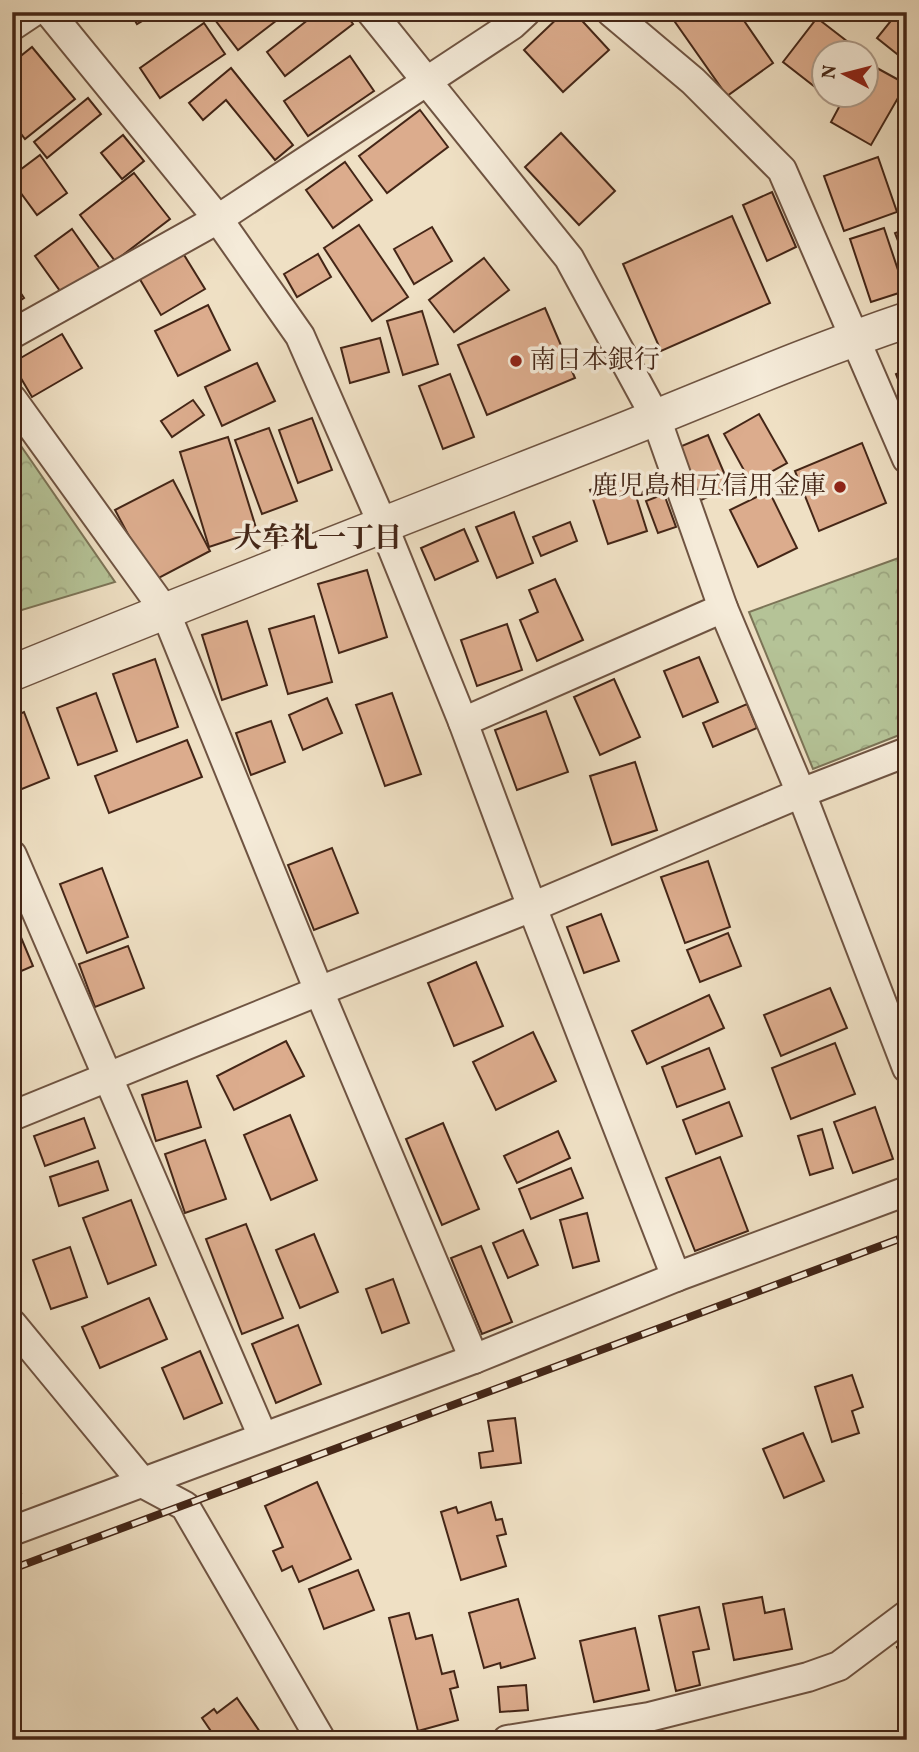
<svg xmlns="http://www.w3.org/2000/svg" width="919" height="1752" viewBox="0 0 919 1752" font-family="Vollkorn,'Noto Serif JP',serif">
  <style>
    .park { fill: url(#park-crowns); stroke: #7c7457; stroke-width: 2 }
    .building { fill: #dcac8d; stroke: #442617; stroke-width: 2 }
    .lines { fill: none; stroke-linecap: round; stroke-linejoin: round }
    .minor-casing { stroke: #6f5442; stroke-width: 32 }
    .tertiary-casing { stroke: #6f5442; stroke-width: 38 }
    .minor { stroke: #f5ebd9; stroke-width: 28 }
    .tertiary { stroke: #f5ebd9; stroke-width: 35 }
    .rail-casing { stroke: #442617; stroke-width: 8 }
    .rail { stroke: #f5ebd9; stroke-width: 5; stroke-dasharray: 16; stroke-linecap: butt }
    .poi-dot { fill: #8f2418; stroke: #f5ebd9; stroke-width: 2.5 }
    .labels { text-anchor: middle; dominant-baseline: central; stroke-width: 7; stroke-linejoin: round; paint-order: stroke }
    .poi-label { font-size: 26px; fill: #442617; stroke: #f5ebd9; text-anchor: start }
    .neighbourhood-label { font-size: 28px; font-weight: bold; fill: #442617; stroke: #f5ebd9 }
  </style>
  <defs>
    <pattern id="park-crowns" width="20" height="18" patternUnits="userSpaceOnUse" patternTransform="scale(1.75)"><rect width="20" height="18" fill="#b5c397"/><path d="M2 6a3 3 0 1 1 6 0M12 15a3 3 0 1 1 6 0" fill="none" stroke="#9da781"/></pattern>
  </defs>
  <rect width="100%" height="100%" fill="#efe0c4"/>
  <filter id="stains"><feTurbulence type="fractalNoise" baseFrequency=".00286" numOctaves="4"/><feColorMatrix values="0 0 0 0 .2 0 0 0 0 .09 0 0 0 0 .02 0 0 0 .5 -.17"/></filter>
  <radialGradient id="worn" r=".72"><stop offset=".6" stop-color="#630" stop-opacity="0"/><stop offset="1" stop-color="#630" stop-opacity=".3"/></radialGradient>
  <g class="park">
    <polygon points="12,433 115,582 12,613"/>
    <polygon points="907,555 907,732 813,769 749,612"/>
  </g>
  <g class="building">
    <polygon points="130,12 157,12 137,24"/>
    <polygon points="209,12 284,12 285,14 238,50"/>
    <polygon points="318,12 344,12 353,24 285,76 267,52"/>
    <polygon points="564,12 574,12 609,50 563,92 524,50"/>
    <polygon points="668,12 738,12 773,63 727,96"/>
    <polygon points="898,12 907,12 907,62 877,38"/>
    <polygon points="817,18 861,52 824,52 824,94 783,62"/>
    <polygon points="204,23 225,54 160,98 140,68"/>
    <polygon points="32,47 75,99 25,139 12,122 12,63"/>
    <polygon points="350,56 374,91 308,136 284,101"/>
    <polygon points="866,62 906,84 871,145 831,122 846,94 866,94"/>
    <polygon points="231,68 293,145 275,160 226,100 203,120 189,103"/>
    <polygon points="88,98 101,114 47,158 34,142"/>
    <polygon points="420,110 448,147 387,193 359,156"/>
    <polygon points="561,133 615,191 579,225 525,167"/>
    <polygon points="123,135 144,161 122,179 101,153"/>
    <polygon points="40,155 67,193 37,215 12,181 12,176"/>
    <polygon points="878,157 897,212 844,231 824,176"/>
    <polygon points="345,162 372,200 333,228 306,190"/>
    <polygon points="134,173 170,219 115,261 80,215"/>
    <polygon points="772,192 796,247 767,261 743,205"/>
    <polygon points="732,216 770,303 661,351 623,264"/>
    <polygon points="359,225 408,297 372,321 324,248"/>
    <polygon points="432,227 452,261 414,284 394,249"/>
    <polygon points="884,228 905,291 871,302 850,239"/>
    <polygon points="72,229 100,269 63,295 35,256"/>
    <polygon points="907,229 907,264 895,233"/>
    <polygon points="181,250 205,289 161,315 138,276"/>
    <polygon points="318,254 331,277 297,297 284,274"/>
    <polygon points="484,258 509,290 454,332 429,300"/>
    <polygon points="12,280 24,298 12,306"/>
    <polygon points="208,305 230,350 178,376 155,331"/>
    <polygon points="545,308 575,378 487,415 458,345"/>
    <polygon points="422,311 438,364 403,375 387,321"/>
    <polygon points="62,334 82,368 32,397 12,363"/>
    <polygon points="380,338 389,372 350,383 341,348"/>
    <polygon points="257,363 275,401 222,426 205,387"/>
    <polygon points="907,370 907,403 896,374"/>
    <polygon points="450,374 474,437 443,449 419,386"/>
    <polygon points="193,400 204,415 172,437 161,421"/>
    <polygon points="759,414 787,463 751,483 724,434"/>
    <polygon points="312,418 332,470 298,483 279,430"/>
    <polygon points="269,428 297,501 262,514 235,440"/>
    <polygon points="708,435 730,487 699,501 677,448"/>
    <polygon points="228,437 257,531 209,547 180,452"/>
    <polygon points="862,443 886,503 819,531 795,471"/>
    <polygon points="630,477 647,531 608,544 590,490"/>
    <polygon points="173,480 210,551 153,581 115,510"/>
    <polygon points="769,491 797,548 758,567 730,510"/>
    <polygon points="664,494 676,527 658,533 646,501"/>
    <polygon points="514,512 533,563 497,578 476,527"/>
    <polygon points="570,522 577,541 541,556 533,537"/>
    <polygon points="464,529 478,561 435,580 421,548"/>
    <polygon points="367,570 387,637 339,653 318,584"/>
    <polygon points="555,579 583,640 537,661 520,620 538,612 529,590"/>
    <polygon points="314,616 332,682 288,694 269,629"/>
    <polygon points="247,621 267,685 222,700 202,635"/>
    <polygon points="507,624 522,670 477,686 461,640"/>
    <polygon points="699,657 718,702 683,717 664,671"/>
    <polygon points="155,659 178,727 137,742 113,674"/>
    <polygon points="614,679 640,737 600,755 574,697"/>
    <polygon points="96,693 117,751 78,765 57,708"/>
    <polygon points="392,693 421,774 385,786 356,705"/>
    <polygon points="327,698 342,733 303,750 289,715"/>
    <polygon points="747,704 757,728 713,747 703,723"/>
    <polygon points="546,711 568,772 517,790 495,730"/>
    <polygon points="24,712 49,778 12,793 12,717"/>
    <polygon points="271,721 285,762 251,775 236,733"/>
    <polygon points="187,740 202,777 109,813 95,776"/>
    <polygon points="635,762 657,830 612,845 590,776"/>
    <polygon points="332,848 358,913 314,930 288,865"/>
    <polygon points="708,861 730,927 685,943 661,877"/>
    <polygon points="102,868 128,937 87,953 60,884"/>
    <polygon points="601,914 619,961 584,973 567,927"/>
    <polygon points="12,916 33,966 12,975"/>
    <polygon points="728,933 741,966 700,982 687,950"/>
    <polygon points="128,946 144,988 95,1007 79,964"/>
    <polygon points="476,962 503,1026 454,1046 428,983"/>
    <polygon points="830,988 847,1028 781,1056 764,1015"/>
    <polygon points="709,995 724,1028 647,1064 632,1031"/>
    <polygon points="533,1032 556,1081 496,1110 473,1062"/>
    <polygon points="286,1041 304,1076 234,1110 217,1076"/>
    <polygon points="835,1043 855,1094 791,1119 772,1068"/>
    <polygon points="709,1048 725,1089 677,1107 662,1067"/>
    <polygon points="187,1081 201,1127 156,1141 142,1095"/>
    <polygon points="729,1102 742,1136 696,1154 683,1120"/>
    <polygon points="875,1107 893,1159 853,1173 834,1122"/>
    <polygon points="290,1115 317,1180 271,1200 244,1135"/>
    <polygon points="84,1118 95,1148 45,1166 34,1136"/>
    <polygon points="443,1123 479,1209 442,1225 406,1139"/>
    <polygon points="822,1129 833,1168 810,1175 798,1136"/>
    <polygon points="558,1131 570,1158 517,1183 504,1156"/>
    <polygon points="205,1140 226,1199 185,1213 165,1154"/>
    <polygon points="720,1157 748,1231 695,1251 666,1178"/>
    <polygon points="98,1161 108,1190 59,1206 50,1177"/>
    <polygon points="571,1168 583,1198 531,1219 519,1189"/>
    <polygon points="131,1200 156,1265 108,1284 83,1218"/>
    <polygon points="587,1213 599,1261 573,1268 560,1220"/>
    <polygon points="246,1224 283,1318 242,1334 206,1239"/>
    <polygon points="523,1230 538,1265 508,1278 493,1243"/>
    <polygon points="314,1234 338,1292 300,1308 276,1250"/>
    <polygon points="481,1246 512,1322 482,1334 451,1258"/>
    <polygon points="70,1247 87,1297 51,1309 33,1260"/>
    <polygon points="393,1279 409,1323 382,1333 366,1289"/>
    <polygon points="149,1298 167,1339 100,1368 82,1327"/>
    <polygon points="298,1325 321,1384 276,1403 252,1344"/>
    <polygon points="200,1351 222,1403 184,1419 162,1368"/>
    <polygon points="852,1375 863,1407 852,1411 859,1433 832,1442 815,1387"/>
    <polygon points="515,1418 521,1463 481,1468 479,1453 493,1451 488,1421"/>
    <polygon points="803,1433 824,1481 784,1498 763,1449"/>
    <polygon points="12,1466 21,1493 12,1496"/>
    <polygon points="317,1482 351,1559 299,1582 292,1566 282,1571 273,1551 283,1547 265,1506"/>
    <polygon points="491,1502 496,1520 502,1519 506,1534 497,1536 506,1566 461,1580 441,1512 456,1507 458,1513"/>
    <polygon points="358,1570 374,1610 324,1629 309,1589"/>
    <polygon points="762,1597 765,1613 784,1609 792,1649 734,1660 723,1604"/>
    <polygon points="518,1599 535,1658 501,1668 500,1663 484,1668 469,1613"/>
    <polygon points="699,1607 709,1649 693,1652 700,1685 676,1691 659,1616"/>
    <polygon points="409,1613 416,1639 432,1635 442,1674 454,1671 458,1687 450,1689 458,1720 418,1731 389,1618"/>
    <polygon points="635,1628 649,1690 594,1702 580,1641"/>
    <polygon points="907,1643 907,1671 897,1647"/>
    <polygon points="526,1685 528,1710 500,1712 498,1687"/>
    <polygon points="237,1698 262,1735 257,1739 258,1740 217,1740 202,1718 214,1709 217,1713"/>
  </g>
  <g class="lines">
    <g class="minor-casing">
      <g id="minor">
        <polyline points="49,12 218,219 300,336 383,525 463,722 532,907 676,1277"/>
        <polyline points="371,12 569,258 656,418 723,608 801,793 907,1068"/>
        <polyline points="611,12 693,81 782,170 907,459"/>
        <polyline points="12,26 33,12"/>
        <polyline points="12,334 218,219 512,25 526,12"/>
        <polyline points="12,399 165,611 319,991 474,1359"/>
        <polyline points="463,722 723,608"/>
        <polyline points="12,855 263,1437"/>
        <polyline points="12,1116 319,991 532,907 801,793 907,752"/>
        <polyline points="12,1324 144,1484 185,1506 321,1740"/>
        <polyline points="12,1531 474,1359 676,1277 907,1191"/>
        <polyline points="507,1740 649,1717 808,1677 839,1666 907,1615"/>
      </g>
    </g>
    <g class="tertiary-casing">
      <path id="tertiary" d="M12,673C205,594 398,519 592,443C697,402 800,356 907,320"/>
    </g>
    <use href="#minor" class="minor"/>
    <use href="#tertiary" class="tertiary"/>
    <g class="rail-casing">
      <polyline id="rail" points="12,1569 907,1236"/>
    </g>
    <use href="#rail" class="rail"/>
  </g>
  <g class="poi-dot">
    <circle cx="516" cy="361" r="7"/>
    <circle cx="840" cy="487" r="7"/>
  </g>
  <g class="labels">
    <g class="poi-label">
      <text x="530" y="361">南日本銀行</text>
      <text x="826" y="487" text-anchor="end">鹿児島相互信用金庫</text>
    </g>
    <g class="neighbourhood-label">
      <text x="318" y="539">大牟礼一丁目</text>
    </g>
  </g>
  <rect width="919" height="1752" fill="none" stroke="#efe0c4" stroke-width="42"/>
  <rect x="14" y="14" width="891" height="1724" fill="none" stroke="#442617" stroke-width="3.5"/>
  <rect x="21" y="21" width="877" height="1710" fill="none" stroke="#442617" stroke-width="2"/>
  <g transform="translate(845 74) rotate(277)"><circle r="33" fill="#f5ebd9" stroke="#ae9c8b" stroke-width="2"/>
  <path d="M0-5L12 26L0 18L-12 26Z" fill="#8f2418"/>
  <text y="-10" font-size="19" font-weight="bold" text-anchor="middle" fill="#442617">N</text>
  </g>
  <rect width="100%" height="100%" filter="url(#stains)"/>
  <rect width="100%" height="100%" fill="url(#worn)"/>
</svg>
